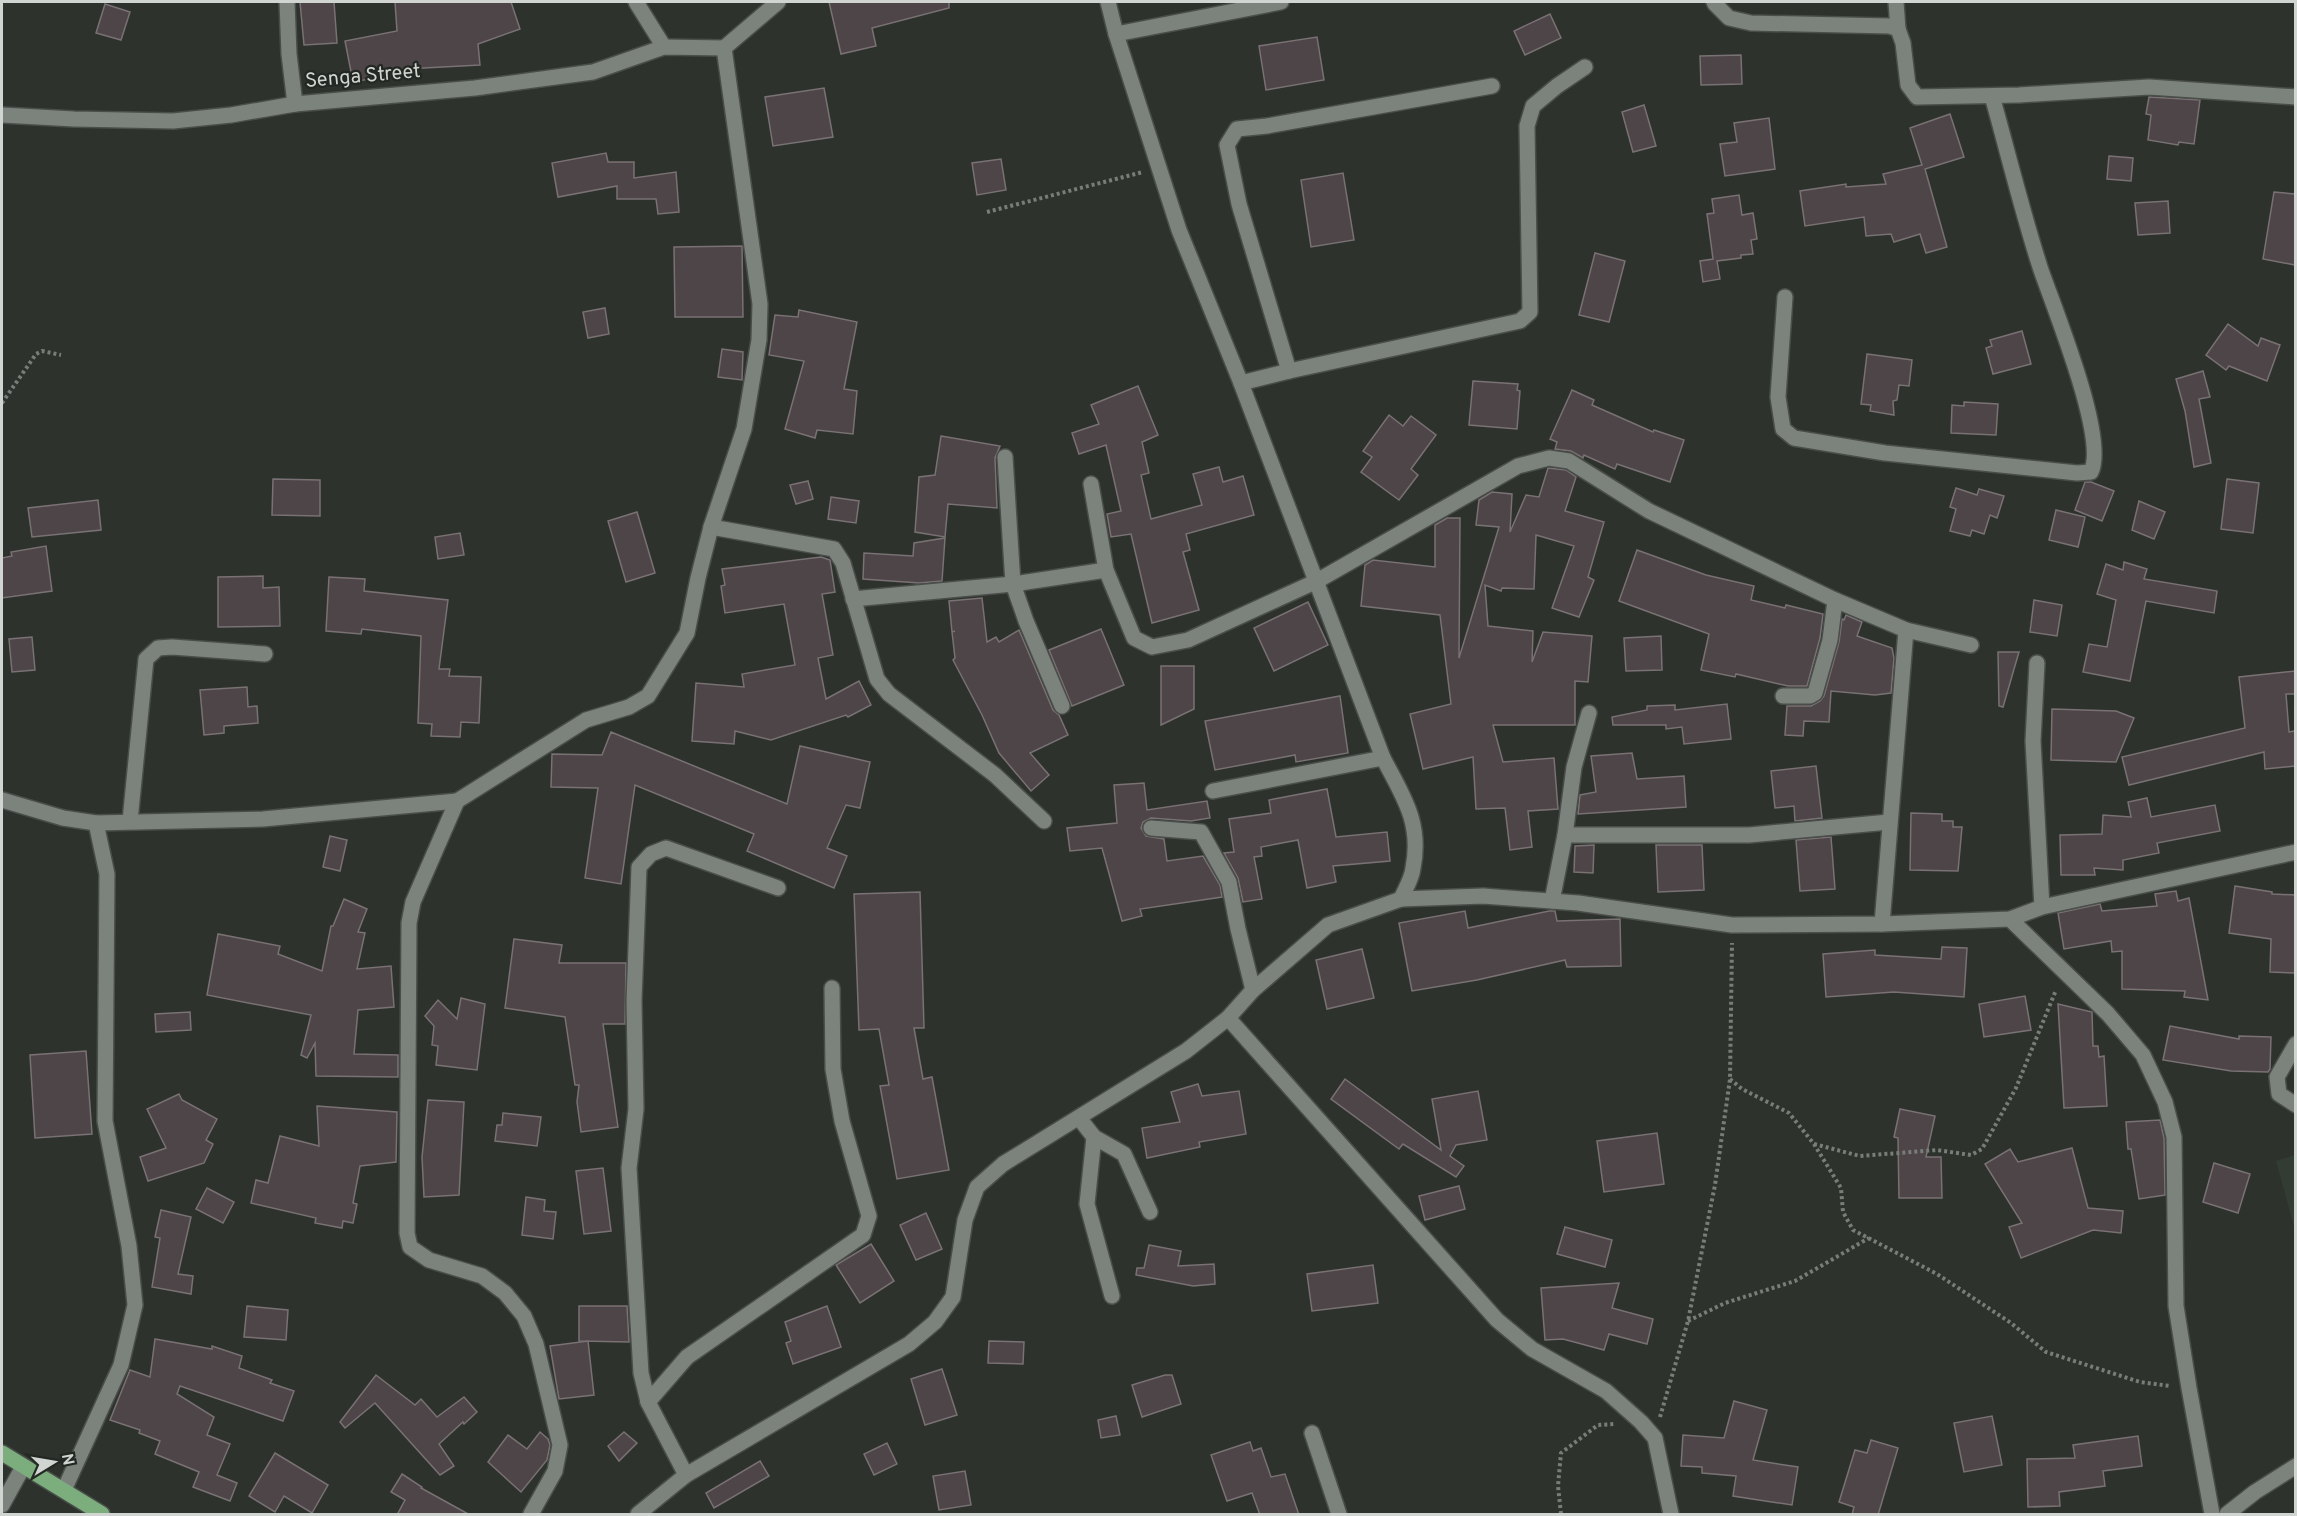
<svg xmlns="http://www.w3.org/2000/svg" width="2297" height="1516" viewBox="0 0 2297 1516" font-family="Overpass,sans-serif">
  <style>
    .built { fill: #333c33 }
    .building { fill: #4d4548; stroke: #797173; stroke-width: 1.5 }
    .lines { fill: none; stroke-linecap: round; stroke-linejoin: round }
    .minor-casing { stroke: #4a4e4a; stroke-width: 18 }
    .major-casing { stroke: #4a4e4a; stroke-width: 18 }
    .path { stroke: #787d78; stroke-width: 4; stroke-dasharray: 3 3; stroke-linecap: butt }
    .minor { stroke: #7c827c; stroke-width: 15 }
    .major { stroke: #7cae7d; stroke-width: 15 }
    .labels { text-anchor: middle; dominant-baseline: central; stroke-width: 4.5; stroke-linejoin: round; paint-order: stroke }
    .street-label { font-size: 20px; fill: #d1d5d1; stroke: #232823 }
  </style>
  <rect width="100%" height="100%" fill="#2d322d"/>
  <polygon class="built" points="2295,1155 2296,1155 2295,1230 2276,1161"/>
  <g class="building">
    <polygon points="300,2 334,2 337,43 304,45"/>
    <polygon points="395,2 511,2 520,29 478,44 480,65 386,70 387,76 353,82 345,41 397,31"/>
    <polygon points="829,2 949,2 949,8 872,28 876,46 841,54"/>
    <polygon points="105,4 130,12 121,40 96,33"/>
    <polygon points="1550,14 1561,38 1525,55 1514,31"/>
    <polygon points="1317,37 1324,80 1266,90 1259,46"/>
    <polygon points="1741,55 1742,84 1701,85 1700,56"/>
    <polygon points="824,88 833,137 773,146 765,97"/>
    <polygon points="2149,97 2200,100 2194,144 2179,142 2178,145 2148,140 2151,115 2146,114"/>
    <polygon points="1644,105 1656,146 1633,152 1622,112"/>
    <polygon points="1950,114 1964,157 1925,169 1947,247 1926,253 1920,234 1894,242 1891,234 1866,236 1864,217 1805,226 1800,191 1846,184 1846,187 1886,184 1883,174 1922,165 1910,128"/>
    <polygon points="1769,118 1775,169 1725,176 1720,144 1737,142 1734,123"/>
    <polygon points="606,153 608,162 634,162 634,178 676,172 679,212 658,214 656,199 617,199 617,186 558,197 552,163"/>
    <polygon points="2109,156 2133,158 2131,181 2107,179"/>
    <polygon points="1001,159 1006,190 977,195 972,163"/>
    <polygon points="1343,173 1354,240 1311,247 1301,180"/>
    <polygon points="2274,192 2295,194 2295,265 2263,259"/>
    <polygon points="1739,195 1742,215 1753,213 1757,239 1751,240 1753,254 1741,255 1741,258 1717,261 1720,279 1703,282 1700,261 1713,259 1707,214 1714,213 1712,199"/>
    <polygon points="2168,201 2170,233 2138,235 2135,203"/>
    <polygon points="742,246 743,317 675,317 674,247"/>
    <polygon points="1595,253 1625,261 1609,322 1579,315"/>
    <polygon points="605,308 609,334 588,338 583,312"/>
    <polygon points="799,310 857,322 844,389 857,391 853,434 817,430 815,438 785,429 804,361 769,355 775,315 798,317"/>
    <polygon points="2228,324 2258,346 2261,338 2280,345 2267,381 2229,366 2226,370 2206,355"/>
    <polygon points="2022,331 2031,364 1993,374 1986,348 1992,346 1990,340"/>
    <polygon points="722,349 743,352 742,380 718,377"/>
    <polygon points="1867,354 1912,360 1909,386 1899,385 1897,400 1893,401 1894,415 1870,411 1871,405 1861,404"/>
    <polygon points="2203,371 2210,397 2199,399 2211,463 2194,467 2185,411 2176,379"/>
    <polygon points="1473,381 1518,384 1517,390 1520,391 1517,429 1469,425"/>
    <polygon points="1138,386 1158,435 1142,442 1149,473 1141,475 1151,519 1202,505 1193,474 1219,467 1223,482 1243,476 1254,515 1186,534 1190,550 1183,552 1199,610 1152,623 1131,534 1111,537 1107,514 1121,511 1106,445 1079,454 1072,433 1099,424 1091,405"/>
    <polygon points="1572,390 1594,400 1592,405 1653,432 1654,430 1684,440 1670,482 1617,464 1615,469 1584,455 1583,458 1571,451 1555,449 1557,442 1550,439"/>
    <polygon points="1964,402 1998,404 1996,435 1951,433 1952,405 1964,406"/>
    <polygon points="1389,415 1403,426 1411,416 1436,435 1411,469 1418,475 1399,500 1361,472 1372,457 1363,451"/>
    <polygon points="941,436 1000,446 995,458 997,508 948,504 945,537 915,532 919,477 935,475"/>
    <polygon points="1548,468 1566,470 1576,477 1565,511 1604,522 1588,577 1594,580 1579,617 1552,608 1574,546 1536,535 1534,589 1502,588 1501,591 1485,585 1488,626 1533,631 1532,662 1543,632 1592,636 1588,682 1575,681 1575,725 1493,725 1503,762 1554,758 1558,809 1528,811 1532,847 1510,850 1505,808 1476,809 1473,757 1423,769 1410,714 1451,704 1440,615 1361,606 1365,565 1373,560 1435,567 1435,525 1447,518 1460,518 1459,658 1499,527 1476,525 1479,500 1492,492 1512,494 1510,532 1526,495 1539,497"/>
    <polygon points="273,479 320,480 320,516 272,515"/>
    <polygon points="2227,479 2259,483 2253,533 2221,529"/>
    <polygon points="808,481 813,499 796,504 790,485"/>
    <polygon points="2085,482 2091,482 2114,491 2102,521 2075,510"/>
    <polygon points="1956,488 1977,495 1979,489 2004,496 1997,518 1990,515 1984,534 1972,530 1970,536 1950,531 1956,509 1950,507"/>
    <polygon points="831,497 859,501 856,523 828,519"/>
    <polygon points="98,500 101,530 32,537 28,508"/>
    <polygon points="2139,501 2165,512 2154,539 2132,530"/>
    <polygon points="2056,510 2085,517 2078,547 2049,540"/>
    <polygon points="637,512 655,573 626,582 608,521"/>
    <polygon points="460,533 464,555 438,559 435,537"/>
    <polygon points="945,538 942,581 919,583 863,579 864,553 913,556 914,543"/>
    <polygon points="46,546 52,591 2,598 2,558 12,556 11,552"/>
    <polygon points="1637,550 1706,575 1754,586 1751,600 1785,608 1786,605 1823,614 1820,638 1807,686 1788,686 1736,674 1735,677 1701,670 1709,634 1619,601"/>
    <polygon points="821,557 830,560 835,592 822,594 833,655 818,658 826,699 859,681 871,705 848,717 846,715 771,740 735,731 734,744 692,741 696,683 744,687 742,674 795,665 784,604 725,613 721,586 725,585 722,569"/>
    <polygon points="2124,562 2147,569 2144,579 2217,591 2214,613 2146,601 2130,681 2083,672 2089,644 2107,647 2116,600 2097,594 2106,564 2123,570"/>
    <polygon points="263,576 263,588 279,587 280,626 218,627 218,577"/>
    <polygon points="329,577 365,579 364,591 448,600 439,669 450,669 449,676 481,677 479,723 461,722 460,737 431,736 432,724 418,723 421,636 362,629 361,634 326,631"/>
    <polygon points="982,598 987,642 996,637 999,642 1019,630 1053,710 1059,715 1068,735 1030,753 1049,775 1031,791 999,753 982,715 953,660 955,658 952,632 955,631 952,632 949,601"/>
    <polygon points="2034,600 2062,605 2057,636 2030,632"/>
    <polygon points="1308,602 1328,645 1274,671 1254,628"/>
    <polygon points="1846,615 1862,622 1857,636 1892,648 1894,658 1891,693 1875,695 1831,691 1829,722 1804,721 1803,736 1785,735 1787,706 1811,706 1820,701 1824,696 1839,642 1842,619 1844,620"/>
    <polygon points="1101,629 1124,685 1072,706 1049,650"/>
    <polygon points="1661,636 1662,670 1626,671 1624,638"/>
    <polygon points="32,637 35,670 12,672 9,639"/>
    <polygon points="1998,652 2019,652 2003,707 1999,706"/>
    <polygon points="1161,666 1194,666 1194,709 1161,725"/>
    <polygon points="2295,671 2295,694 2286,694 2289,732 2295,731 2295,766 2265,769 2264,752 2129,785 2122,757 2245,728 2239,677"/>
    <polygon points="247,687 248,707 257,706 258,723 224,726 224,733 204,735 200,690"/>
    <polygon points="1340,696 1348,753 1296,762 1295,755 1215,770 1205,721"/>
    <polygon points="1727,704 1731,739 1684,744 1682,727 1666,729 1666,725 1613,725 1612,717 1647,710 1647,706 1675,705 1675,710"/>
    <polygon points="2052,709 2116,711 2134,718 2116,762 2051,760"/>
    <polygon points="611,732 787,804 800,746 870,762 860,808 846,805 827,848 847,856 834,888 747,851 754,834 635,785 621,884 585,878 598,788 551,787 552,754 602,755"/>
    <polygon points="1632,753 1637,779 1684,776 1686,807 1578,814 1580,795 1596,792 1591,756"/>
    <polygon points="1816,766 1822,818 1795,821 1794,806 1775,808 1771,771"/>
    <polygon points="1144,783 1147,810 1207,801 1210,818 1191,821 1151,818 1143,822 1141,828 1146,836 1164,839 1167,861 1203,856 1220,885 1222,897 1140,909 1142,916 1122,921 1102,848 1070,851 1067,828 1117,823 1114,785"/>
    <polygon points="1327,789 1336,837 1387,832 1390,861 1333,866 1336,882 1307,888 1298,840 1261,847 1262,856 1254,857 1262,899 1243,902 1238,878 1224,853 1234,852 1229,819 1271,813 1269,800"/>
    <polygon points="2147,798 2151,817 2215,805 2220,831 2157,843 2159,853 2123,860 2123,870 2094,868 2095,875 2061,875 2060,835 2102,834 2103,815 2131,817 2128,802"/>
    <polygon points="1911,813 1942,814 1942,821 1953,821 1953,827 1962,827 1958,871 1910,870"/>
    <polygon points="330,836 347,840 340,871 323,867"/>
    <polygon points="1831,837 1835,889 1800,891 1796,840"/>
    <polygon points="1594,845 1593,873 1574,872 1575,846"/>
    <polygon points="1656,845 1702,845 1704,890 1658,892"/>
    <polygon points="2235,886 2272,892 2272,894 2295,895 2295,973 2270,972 2271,939 2229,933"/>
    <polygon points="2176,891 2178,901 2189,898 2208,1000 2184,997 2185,991 2122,989 2122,951 2112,952 2111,941 2064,949 2058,913 2100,904 2102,911 2157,906 2155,894"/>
    <polygon points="920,892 924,1028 914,1028 923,1079 932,1077 949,1170 897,1179 880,1086 889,1085 879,1029 859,1030 854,894"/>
    <polygon points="344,899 367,909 358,932 365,933 357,969 391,966 394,1007 358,1010 354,1054 398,1055 398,1077 316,1076 315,1043 307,1058 301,1055 311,1015 207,995 218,934 280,946 278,954 322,971 331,926 333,926"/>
    <polygon points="1465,911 1468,928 1549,911 1555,911 1557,921 1620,919 1621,966 1567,967 1565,960 1477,980 1412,991 1399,923"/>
    <polygon points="514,939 562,945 559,963 626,963 625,1024 603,1024 618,1127 581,1132 577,1102 579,1085 575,1085 565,1017 505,1008"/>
    <polygon points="1942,947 1967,948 1964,997 1894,992 1826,997 1823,954 1875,950 1875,955 1941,959"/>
    <polygon points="1362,949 1374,998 1327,1009 1316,960"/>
    <polygon points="2025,996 2031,1030 1984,1037 1979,1004"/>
    <polygon points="461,998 485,1004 477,1070 436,1065 438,1046 432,1045 434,1026 425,1016 438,1000 457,1019"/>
    <polygon points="2058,1004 2092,1012 2093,1046 2098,1046 2099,1057 2104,1056 2107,1106 2064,1108"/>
    <polygon points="190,1012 191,1030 156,1032 155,1014"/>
    <polygon points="2170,1026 2239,1039 2239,1036 2271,1037 2270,1069 2268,1072 2231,1071 2163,1060"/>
    <polygon points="86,1051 92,1134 35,1138 30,1055"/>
    <polygon points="1345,1079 1441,1150 1432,1099 1478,1091 1487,1140 1456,1145 1450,1156 1464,1166 1456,1177 1403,1144 1399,1149 1331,1099"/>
    <polygon points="1198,1084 1202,1096 1239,1091 1246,1134 1199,1142 1200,1147 1147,1158 1142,1128 1180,1122 1171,1092"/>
    <polygon points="179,1094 182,1100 217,1119 206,1140 213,1144 204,1163 148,1181 140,1157 166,1148 147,1109"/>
    <polygon points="428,1100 464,1102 459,1195 424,1197 422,1157"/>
    <polygon points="317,1106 397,1112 396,1162 360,1166 353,1203 357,1204 353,1223 343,1221 342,1228 315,1223 316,1218 251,1203 256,1180 268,1183 280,1136 319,1146"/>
    <polygon points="1900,1109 1935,1116 1926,1157 1941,1157 1942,1198 1899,1198 1898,1138 1894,1137"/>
    <polygon points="503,1113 541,1117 537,1146 495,1141 497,1125 502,1125"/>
    <polygon points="2160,1120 2164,1138 2165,1195 2139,1199 2131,1149 2128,1149 2126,1122"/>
    <polygon points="1657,1133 1664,1184 1604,1192 1597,1141"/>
    <polygon points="2072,1148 2088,1208 2123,1211 2121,1233 2093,1230 2021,1258 2009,1227 2022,1223 1985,1164 2010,1149 2018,1162"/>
    <polygon points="2214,1163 2250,1174 2238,1213 2203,1202"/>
    <polygon points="603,1168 611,1231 584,1234 576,1171"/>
    <polygon points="1459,1186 1465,1209 1425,1220 1419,1196"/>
    <polygon points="207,1188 234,1202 223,1223 196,1209"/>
    <polygon points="526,1197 545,1200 544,1211 556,1212 553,1239 522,1235"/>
    <polygon points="161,1210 191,1217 178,1274 193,1276 191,1294 152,1287 160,1238 155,1237"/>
    <polygon points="926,1213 942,1249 916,1260 900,1225"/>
    <polygon points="1565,1227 1612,1240 1605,1267 1557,1254"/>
    <polygon points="871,1244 894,1281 860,1303 836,1265"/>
    <polygon points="1149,1245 1181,1251 1178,1266 1214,1264 1215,1284 1193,1286 1136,1275 1137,1268 1144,1268"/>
    <polygon points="1373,1265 1378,1303 1312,1311 1307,1274"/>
    <polygon points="1619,1283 1612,1308 1653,1319 1647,1344 1609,1334 1604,1350 1563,1339 1545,1340 1541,1288"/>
    <polygon points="247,1306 288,1310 286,1340 244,1337"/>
    <polygon points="579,1306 627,1306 629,1342 579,1341"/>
    <polygon points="827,1306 841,1347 793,1364 786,1343 791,1341 785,1322"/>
    <polygon points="155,1339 212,1349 212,1346 242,1356 239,1368 272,1380 270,1383 294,1391 283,1421 180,1386 177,1394 214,1417 207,1435 230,1444 217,1475 237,1483 230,1501 193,1487 199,1472 155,1454 160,1441 139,1433 140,1430 110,1420 130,1370 150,1377"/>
    <polygon points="588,1341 594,1395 559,1399 550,1346"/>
    <polygon points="989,1341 1024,1342 1023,1364 988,1363"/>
    <polygon points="942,1369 957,1415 925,1425 911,1379"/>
    <polygon points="376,1375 415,1405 421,1399 437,1417 464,1397 477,1412 464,1424 463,1422 439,1444 454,1466 440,1475 375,1403 345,1428 340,1422"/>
    <polygon points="1165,1375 1172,1375 1181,1404 1142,1417 1132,1385"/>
    <polygon points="1734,1401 1767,1410 1753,1460 1798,1467 1792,1505 1733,1496 1736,1476 1702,1473 1702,1467 1681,1466 1683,1435 1724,1438"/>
    <polygon points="1116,1416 1120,1435 1101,1438 1098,1420"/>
    <polygon points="1992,1416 2002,1465 1964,1472 1954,1423"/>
    <polygon points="540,1432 548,1439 550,1445 547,1460 521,1492 488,1462 508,1435 527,1449"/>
    <polygon points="624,1432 637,1443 619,1461 608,1446"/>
    <polygon points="2138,1436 2142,1466 2103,1471 2105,1486 2059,1492 2060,1506 2028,1507 2027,1459 2075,1458 2073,1445"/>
    <polygon points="1871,1440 1898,1448 1878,1515 1852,1515 1854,1507 1839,1502 1855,1450 1867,1453"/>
    <polygon points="1250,1442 1253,1451 1261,1448 1271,1477 1285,1474 1299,1515 1260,1515 1252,1493 1227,1501 1211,1455"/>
    <polygon points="887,1443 897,1464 874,1475 864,1454"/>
    <polygon points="275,1453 328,1485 312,1513 284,1496 275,1512 249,1496"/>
    <polygon points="760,1461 769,1476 714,1508 706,1493"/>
    <polygon points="965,1471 971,1505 939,1510 933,1476"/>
    <polygon points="402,1474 422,1487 421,1488 470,1515 397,1515 405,1500 391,1492"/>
  </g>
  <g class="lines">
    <g class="minor-casing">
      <g id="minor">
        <polyline points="287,2 289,54 295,104"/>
        <polyline points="636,2 664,47"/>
        <path d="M1108,2L1116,34L1179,230L1241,383L1383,758C1403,796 1422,823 1413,868C1412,879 1405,889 1401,899"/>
        <polyline points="1714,2 1715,4 1729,18 1751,23 1889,26 1898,29 1903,43 1908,85 1917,97 2019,95 2149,87 2296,97"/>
        <polyline points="1896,2 1898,29"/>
        <polyline points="1116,34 1281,2"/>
        <polyline points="724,48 778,2"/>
        <polyline points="2,115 74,119 173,121 231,115 295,104 475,88 593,72 664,47 724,48"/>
        <path d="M1785,297L1778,397L1783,429L1794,438L1885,453L2077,473L2091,472C2108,438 2053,306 2040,267C2022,211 2008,153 1992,96"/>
        <polyline points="1289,371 1239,204 1227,145 1237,129 1267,126 1492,86"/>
        <polyline points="1241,383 1289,371 1520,321 1530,312 1527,126 1533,106 1557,86 1585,67"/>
        <polyline points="1005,457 1013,584 1026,621 1062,706"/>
        <polyline points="1091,484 1106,570 1134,638 1152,647 1188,640 1317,581 1518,466 1549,458 1569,461 1649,511 1835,600 1906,630 1971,645"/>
        <polyline points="711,527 834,549 843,563 877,679 889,694 995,775 1044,821"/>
        <polyline points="853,599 1013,584 1106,570"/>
        <polyline points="2037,663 2033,741 2042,907"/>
        <polyline points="1783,696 1810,696 1815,693 1830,640 1835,600"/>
        <polyline points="1213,791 1383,758"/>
        <polyline points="2,800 63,818 96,823 263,819 457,801"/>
        <polyline points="130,821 146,659 158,648 172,647 265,654"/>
        <polyline points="1151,828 1201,832 1229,882 1238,929 1253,990"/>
        <polyline points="1565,835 1749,835 1889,822"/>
        <polyline points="1552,901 1565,835 1574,767 1589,713"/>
        <polyline points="2010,919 2108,1014 2143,1055 2165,1102 2174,1137 2176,1306 2189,1388 2212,1514"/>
        <polyline points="1882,924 1906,630"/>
        <polyline points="1228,1018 1497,1320 1532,1349 1606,1391 1641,1422 1655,1438 1671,1514"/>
        <polyline points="2296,1044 2277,1077 2279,1094 2296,1105"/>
        <polyline points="1079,1118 1094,1137 1124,1154 1150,1212"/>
        <polyline points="1094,1137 1087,1204 1112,1296"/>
        <polyline points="648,1402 641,1373 629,1168 636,1109 634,1001 639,867 651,854 666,848 778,888"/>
        <polyline points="1312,1433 1339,1514"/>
        <polyline points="686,1475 648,1402 687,1357 863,1235 869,1216 842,1121 833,1069 832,988"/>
        <polyline points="64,1490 121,1365 135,1305 129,1246 105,1121 107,874 96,823"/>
        <polyline points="2,1505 23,1467"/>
        <polyline points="531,1514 555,1471 560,1445 536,1344 524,1316 505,1293 482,1276 429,1260 410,1247 407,1233 409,923 413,902 457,801 586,720 629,707 648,696 687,633 698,578 711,527 744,429 759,340 760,304 724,48"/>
        <polyline points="638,1514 686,1475 909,1344 935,1322 953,1297 965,1220 977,1187 1003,1164 1186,1051 1228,1018 1253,990 1328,925 1401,899 1483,896 1578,903 1732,925 1882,924 2010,919 2042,907 2296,852"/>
        <polyline points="2227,1514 2255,1492 2296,1466"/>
      </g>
    </g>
    <g class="major-casing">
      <polyline id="major" points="2,1453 102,1514"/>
    </g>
    <g class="path">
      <polyline points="987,212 1143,172"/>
      <polyline points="2,403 36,354 42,351 61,355"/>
      <polyline points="1730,1079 1742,1089 1789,1113 1814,1144 1841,1188 1843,1212 1853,1230 1937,1274 2011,1323 2046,1352 2140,1382 2170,1386"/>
      <polyline points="1814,1144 1860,1156 1937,1150 1971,1155 1982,1149 2016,1088 2056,990"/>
      <polyline points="1688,1321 1725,1303 1795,1281 1869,1238"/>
      <polyline points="1660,1417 1688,1321 1715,1185 1730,1079 1732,943"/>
      <polyline points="1561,1514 1558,1486 1561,1453 1598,1425 1615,1424"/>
    </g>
    <use href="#minor" class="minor"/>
    <use href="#major" class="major"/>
  </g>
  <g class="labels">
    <g class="street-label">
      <text transform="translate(363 77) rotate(-5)">Senga Street</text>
    </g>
  </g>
  <rect width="2297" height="1516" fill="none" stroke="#d1d5d1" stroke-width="6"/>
  <g transform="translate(54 1462) rotate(79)" stroke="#232823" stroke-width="4.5" paint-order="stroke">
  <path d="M0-4.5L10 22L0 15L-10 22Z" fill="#d1d5d1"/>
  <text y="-9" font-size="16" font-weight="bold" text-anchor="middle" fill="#d1d5d1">N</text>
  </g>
</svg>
